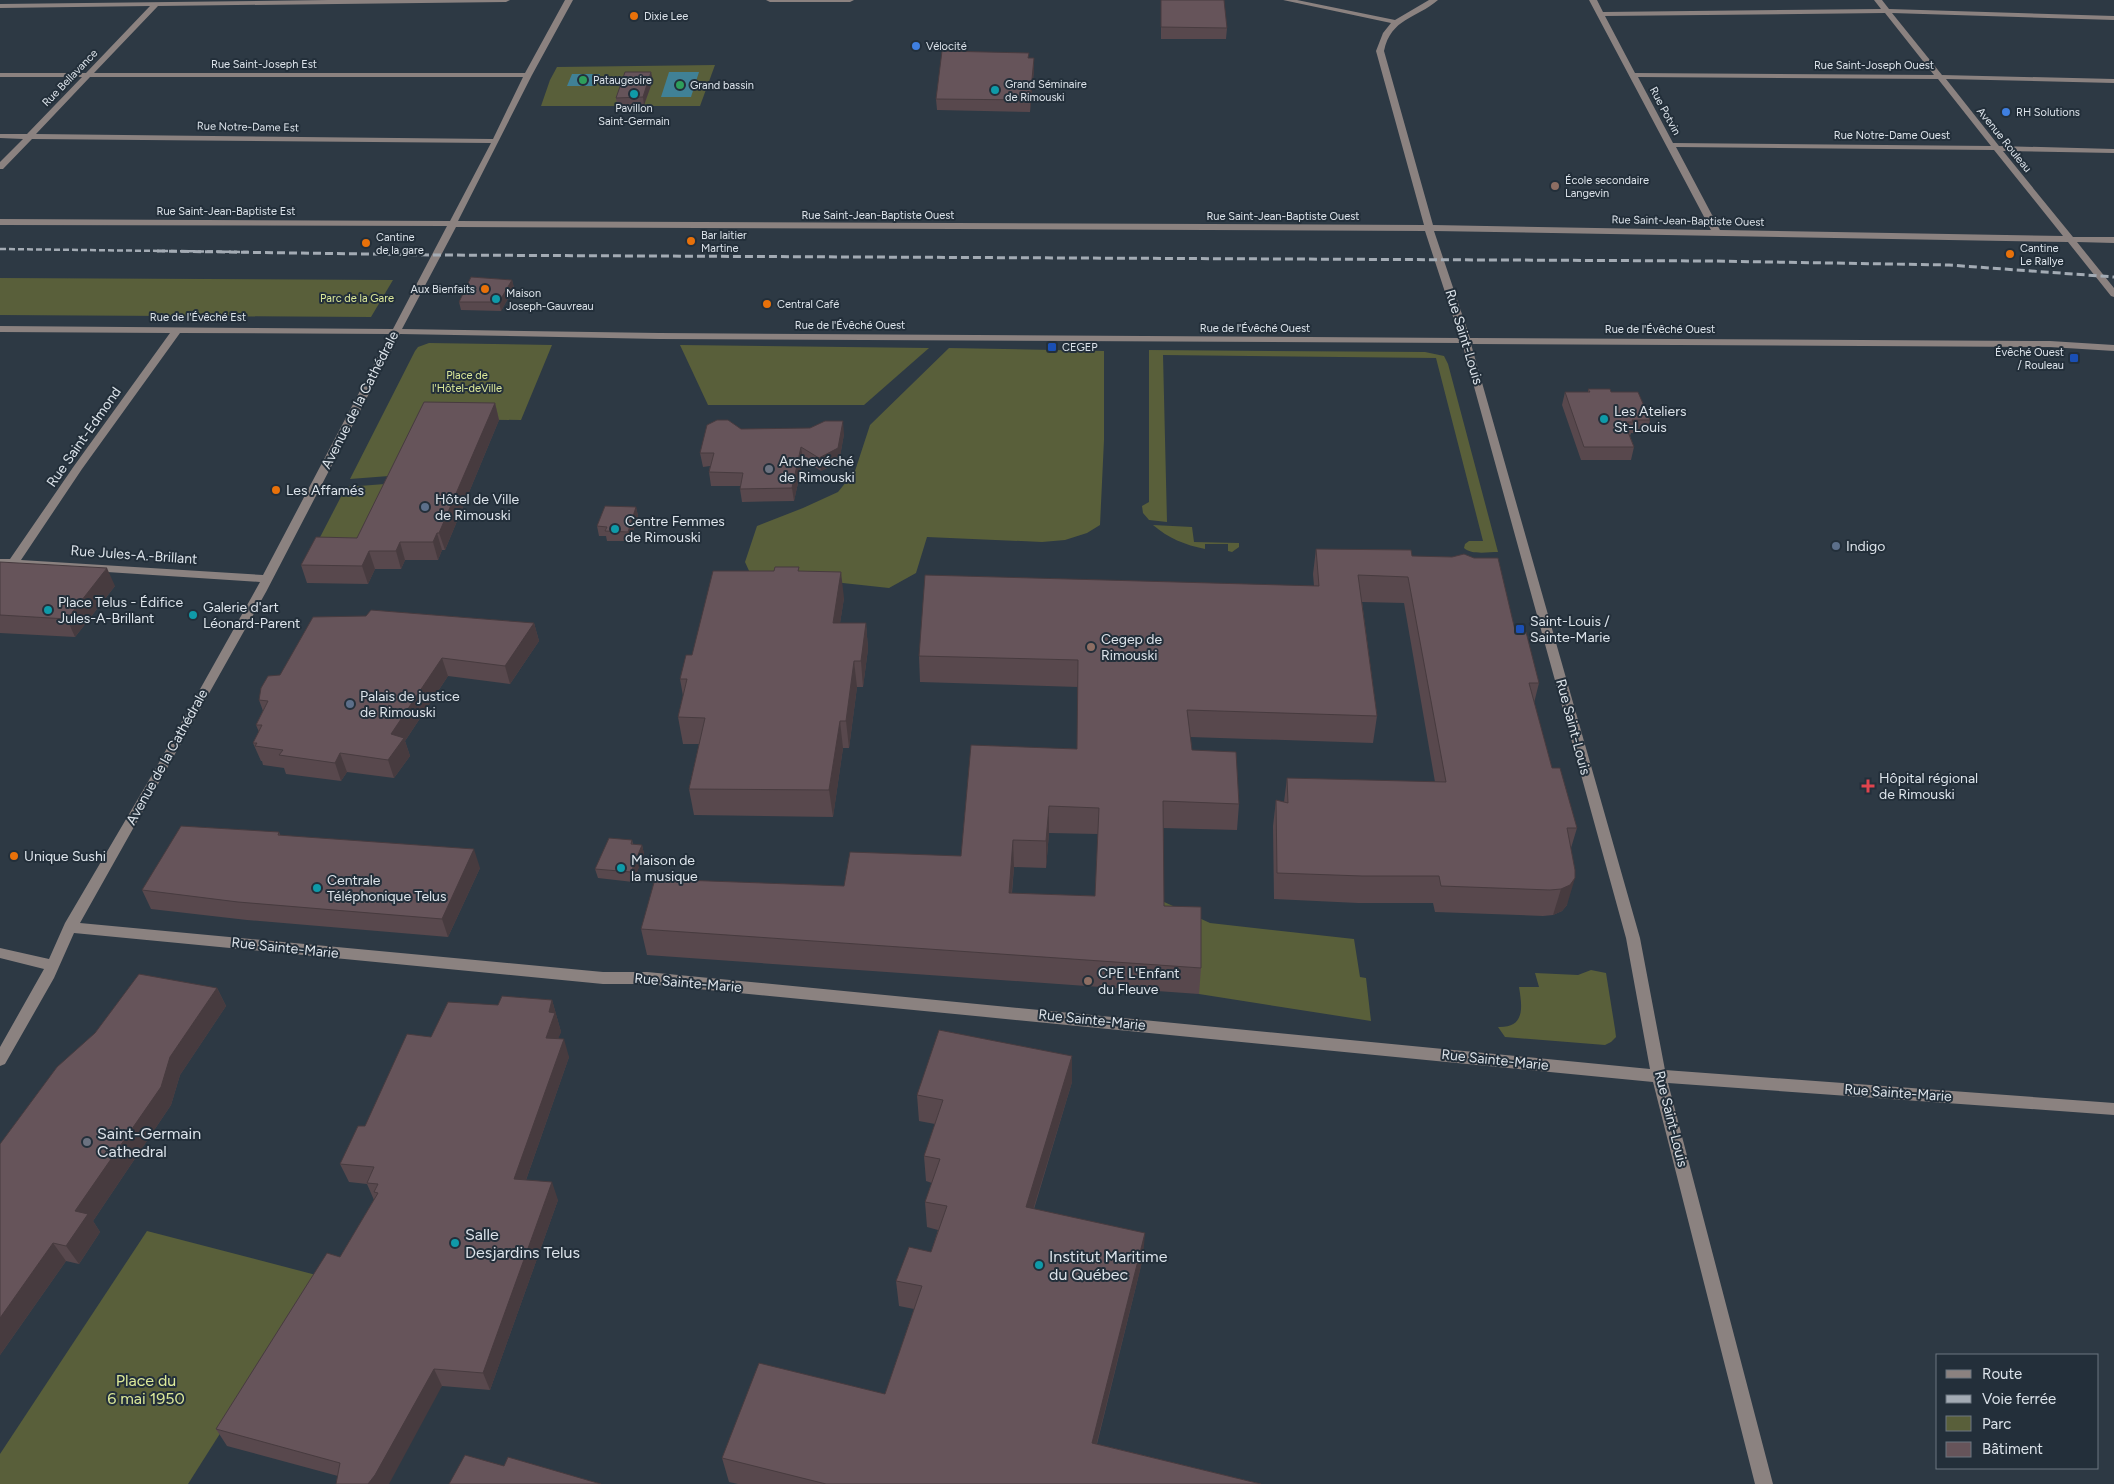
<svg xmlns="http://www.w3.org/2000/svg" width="2114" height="1484" viewBox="0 0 2114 1484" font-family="Figtree,sans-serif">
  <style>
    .green { fill: #595f3a }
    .water { fill: #408196 }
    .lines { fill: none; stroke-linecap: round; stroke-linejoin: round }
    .minor { fill: #8b8280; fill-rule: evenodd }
    .rail-far1 { stroke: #a3abb4; stroke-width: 2.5; stroke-dasharray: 6 3; stroke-linecap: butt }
    .rail { stroke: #a3abb4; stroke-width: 3; stroke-dasharray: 8 4; stroke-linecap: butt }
    .wall { fill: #58484d; fill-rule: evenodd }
    .shaded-wall { fill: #473b3f }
    .building { fill: #66545a; stroke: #473b3f; fill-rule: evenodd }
    .food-dot { fill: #e8710a; stroke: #232f3a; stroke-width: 2 }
    .shop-dot { fill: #3f7fe0; stroke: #232f3a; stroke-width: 2 }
    .leisure-dot { fill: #2e9e5b; stroke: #232f3a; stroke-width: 2 }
    .culture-dot { fill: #0f9aa8; stroke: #232f3a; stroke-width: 2 }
    .education-dot { fill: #8d6e63; stroke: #232f3a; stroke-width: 2 }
    .transit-dot { fill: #1a4fb4; stroke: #232f3a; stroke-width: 2 }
    .worship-dot { fill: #6b7280; stroke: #232f3a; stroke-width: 2 }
    .service-dot { fill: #5c6f8a; stroke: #232f3a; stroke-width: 2 }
    .health-dot { fill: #e0444e; stroke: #232f3a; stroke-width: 2 }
    .labels { text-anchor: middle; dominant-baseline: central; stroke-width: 4; stroke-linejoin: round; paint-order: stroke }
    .far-poi-label { font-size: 11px; fill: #dce3ea; stroke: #232f3a; text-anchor: start }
    .far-street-label { font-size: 11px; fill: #dce3ea; stroke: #232f3a }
    .far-park-label { font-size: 11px; fill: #dce999; stroke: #232f3a }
    .street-label { font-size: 14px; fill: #dce3ea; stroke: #232f3a }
    .poi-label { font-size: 14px; fill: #dce3ea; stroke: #232f3a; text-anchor: start }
    .near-poi-label { font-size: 16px; fill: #dce3ea; stroke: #232f3a; text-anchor: start }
    .near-park-label { font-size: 16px; fill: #dce999; stroke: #232f3a }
  </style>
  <rect width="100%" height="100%" fill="#2d3944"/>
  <g class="green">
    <polygon points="715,65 700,106 541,106 550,80 557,67"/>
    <polygon points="0,278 393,280 371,317 0,315"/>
    <polygon points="429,343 552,345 521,420 429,419 402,475 350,479 415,351 418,347"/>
    <polygon points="680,345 929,348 864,405 708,405"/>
    <polygon points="949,348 1104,351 1104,440 1100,525 1087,533 1065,540 1042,542 927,537 916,573 889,588 750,573 745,562 757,526 803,508 838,492 855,471 870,425"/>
    <path d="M1149,350L1425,352L1444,356L1448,364L1498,552C1488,552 1471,555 1464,548L1465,544L1469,541H1483L1436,358L1163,355L1167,522L1149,520L1143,513L1142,506L1149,502Z"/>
    <polygon points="398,483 391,533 316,545 346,487"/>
    <path d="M1153,525L1192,527L1194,542L1239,543V547L1232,552L1228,551V544H1205V549C1185,545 1168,538 1153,525Z"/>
    <polygon points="1162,901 1210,923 1354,939 1360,977 1366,978 1371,1021 1199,994 1199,978 1163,932"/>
    <path d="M1591,970L1606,973L1615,1029L1616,1037L1611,1042L1605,1045L1505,1037L1498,1027C1526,1028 1522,1006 1519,987H1539L1535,973L1578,975Z"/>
    <polygon points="147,1231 320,1276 188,1484 0,1484 0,1454"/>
  </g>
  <g class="water">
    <polygon points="669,72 699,72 691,97 661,97"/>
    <polygon points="572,74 600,74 595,86 567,86"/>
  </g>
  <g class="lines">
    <g class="minor">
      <path d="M328,0H510L506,2L158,6L94,73H525L565,0H573L532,75L458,221L1424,225L1376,51L1383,33L1391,23L1283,0H1297L1395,20L1429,0H1438C1416,19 1391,18 1384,51L1433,225L1711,230L1589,0H1597L1603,12L1881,9L1874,0H1882L1889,9L2114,16V20L1892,13L1942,75L2114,79V83L1946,79L1999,146L2114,149V153L2003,151L2073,237H2114V243L2077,242L2114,288V297L2111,296L2068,242L1434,231L1470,338L2050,341L2114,345V351L2050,347L1471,344L1640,938L1665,1070L2114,1103V1115L1668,1083L1773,1484H1755L1653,1082L647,984H603L74,933L54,978L5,1064L0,1066V1047L44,969L0,958V948L49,959L65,923L152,775L260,582L0,565V559H10L74,466L170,333L0,332V326L393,329L447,226L0,225V219L450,221L491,143L32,139L3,169H0V162L23,139L0,138V134H27L82,77H0V73H86L150,6L0,8V4ZM1885,13L1934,75L1635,73L1605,16ZM90,77H523L493,139L36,134ZM1638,77L1938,79L1991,146L1673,143ZM1676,147L1994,150L2063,236L1720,230ZM456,227L1425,231L1460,338L659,333L402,329ZM180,333L390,334L263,575L21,560L82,469ZM400,334L659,339L1462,343L1626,938L1650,1069L647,972H603L80,923L266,592Z"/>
      <polygon points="766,0 854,0 850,2 770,2"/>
    </g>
    <polyline class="rail-far1" points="0,249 248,252"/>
    <polyline class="rail" points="157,251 436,255 1711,261 1949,265 2114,277"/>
  </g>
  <g class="wall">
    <polygon points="1161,0 1227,28 1226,39 1161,39"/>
    <polygon points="1029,58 1034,58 1034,69 1030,112 937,110 936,99"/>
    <polygon points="653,80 644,105 617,105 616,98"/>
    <polygon points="512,280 514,288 501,311 461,310 459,302"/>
    <polygon points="1588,389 1611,392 1650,420 1647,433 1631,433 1630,436 1634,447 1631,460 1581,460 1562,405 1565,392 1588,392"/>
    <polygon points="495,403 499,420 445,550 442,550 438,560 405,560 401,569 375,569 368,584 307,583 301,565 357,538"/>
    <polygon points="844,434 839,462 821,471 803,460 794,501 742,502 740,489 740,486 711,486 709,472 710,466 703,467 700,453"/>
    <polygon points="636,507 638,516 630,541 607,541 606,536 599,536 597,526"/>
    <path d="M1316,549L1412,556L1515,630L1539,683L1534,703L1552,768L1577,828L1571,848L1567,905L1562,911L1553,915L1543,916L1435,912L1433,903H1358L1274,899L1273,826L1276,800L1284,802L1287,778L1435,782L1404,603L1362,602L1377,716L1373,743L1190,737L1192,750L1239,804L1237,830L1163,828L1164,906L1201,968L1199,994L647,955L641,929L844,886L961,856L1077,749L1078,687L920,682L919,656L1314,586L1313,574ZM1049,833L1098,834L1095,896L1012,893L1014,867L1046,868Z"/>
    <polygon points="0,562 115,586 75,637 0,633"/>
    <polygon points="800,571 844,598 840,623 866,623 868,649 863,687 857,687 849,748 843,748 833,817 694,815 689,789 699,744 683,744 678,717 683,696 680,679"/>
    <polygon points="534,623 539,641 510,684 448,676 405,741 410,756 394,778 347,772 341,781 286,774 284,768 263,765 262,761 261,761 253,743 259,732 256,725 263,711 259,700 280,675"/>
    <polygon points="279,832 280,835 480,868 448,937 247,920 151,909 142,890"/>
    <polygon points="632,840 633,844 642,845 644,854 633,882 598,878 595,869"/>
    <polygon points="217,988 226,1006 180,1075 171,1105 93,1221 100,1232 79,1264 66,1261 0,1355 0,1144"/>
    <polygon points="552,1000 561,1032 558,1038 569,1057 526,1180 558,1200 490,1390 442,1386 338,1476 227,1446 216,1429 340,1257 374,1200 367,1184 349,1182 340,1164 365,1126 431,1037 498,1005"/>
    <polygon points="1072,1056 1072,1082 1034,1209 1143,1258 1097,1444 1261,1484 738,1484 729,1482 722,1458 885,1394 914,1309 899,1306 896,1281 931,1252 938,1230 927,1227 925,1202 932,1183 926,1181 924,1156 935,1124 919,1121 917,1095"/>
  </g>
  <g class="shaded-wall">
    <polygon points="1034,58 1034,69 1030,112 1030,100"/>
    <polygon points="651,72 653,80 644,105 643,97"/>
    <polygon points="512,280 514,288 501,311 499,302"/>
    <polygon points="495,403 499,420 445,550 439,533"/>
    <polygon points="843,421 844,434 839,462 821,471 819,458"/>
    <polygon points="801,447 803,460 794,501 792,488"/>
    <polygon points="636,507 638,516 630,541 628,532"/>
    <polygon points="437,533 442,550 438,560 433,542"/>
    <polygon points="400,542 405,560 401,569 396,551"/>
    <polygon points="369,551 375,569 368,584 362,566"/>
    <polygon points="107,568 115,586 75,637 67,619"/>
    <polygon points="841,572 844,598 836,649 833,623"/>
    <polygon points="534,623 539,641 510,684 505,666"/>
    <polygon points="866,623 868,649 863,687 861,661"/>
    <polygon points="442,658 448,676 405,741 410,756 394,778 388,760 391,734"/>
    <polygon points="854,661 857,687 849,748 846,721"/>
    <polygon points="840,721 843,748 833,817 829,790"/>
    <polygon points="340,753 347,772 341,781 335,763"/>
    <polygon points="1049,806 1049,833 1046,868 1046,841"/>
    <polygon points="1013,840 1014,867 1009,919 1009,893"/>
    <polygon points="642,845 644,854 633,882 631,872"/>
    <polygon points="474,849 480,868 448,937 442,919"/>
    <polygon points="1575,878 1567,905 1562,911 1553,915 1561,889"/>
    <polygon points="217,988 226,1006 180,1075 171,1105 93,1221 100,1232 79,1264 66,1246 75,1211 170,1057"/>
    <polygon points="552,1000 561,1032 551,1056 546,1038 549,1012"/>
    <polygon points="564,1039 569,1057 520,1197 514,1179"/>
    <polygon points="1072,1056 1072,1082 1026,1233 1026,1207"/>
    <polygon points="552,1182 558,1200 490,1390 483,1373"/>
    <polygon points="1145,1233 1143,1258 1091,1466 1092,1443"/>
    <polygon points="53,1243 66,1261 0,1355 0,1318"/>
    <polygon points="434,1369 442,1386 389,1484 368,1484"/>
  </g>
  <g class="building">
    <polygon points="1161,0 1224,0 1227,28 1161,27"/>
    <polygon points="942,51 1029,53 1028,58 1034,58 1030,100 936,99"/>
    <polygon points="625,72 651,72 643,97 616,98"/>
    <polygon points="471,277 512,280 499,302 459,302"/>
    <polygon points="1588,389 1610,389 1611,392 1638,392 1650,420 1632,420 1633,422 1624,422 1634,447 1584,447 1565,392 1590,392"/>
    <polygon points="424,402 495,403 439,533 437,533 433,542 400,542 396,551 369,551 362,566 301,565 316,537 357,538"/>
    <polygon points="717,420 728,420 741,429 810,428 825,421 843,421 838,448 819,458 801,447 792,488 740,489 743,473 709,472 714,453 700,453 707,425"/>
    <polygon points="605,506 636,507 628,532 605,531 607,527 597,526"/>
    <path d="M1316,549L1411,550L1412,556L1452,557L1464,554L1474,558H1498L1515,630L1526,632L1539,683H1529L1552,768H1560L1577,828H1567L1575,870V878L1570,885L1561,889L1550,890L1441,886L1439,876H1362L1277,873L1276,800L1288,803L1287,778L1446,782L1408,577L1358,575L1377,716L1187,710L1192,750L1236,752L1239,804L1163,801L1164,906L1201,907V968L641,929L655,879L844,886L850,852L961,856L971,745L1077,749L1078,660L919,656L925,575L1319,586ZM1049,806L1099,808L1095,896L1009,893L1013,840L1046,841Z"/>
    <polygon points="0,562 107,568 67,619 0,615"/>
    <polygon points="775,567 799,567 798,571 841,572 833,623 866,623 861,661 854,661 846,721 840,721 829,790 689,789 705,718 678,717 687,679 680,679 686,655 692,655 713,571 774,571"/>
    <polygon points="371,610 534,623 505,666 442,658 391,734 404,738 388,760 340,753 335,763 279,755 283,750 255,746 257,743 253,743 262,725 256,725 268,701 259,700 261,688 268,676 280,675 313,617 366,616"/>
    <polygon points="181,826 279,832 278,835 474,849 442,919 238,902 142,890"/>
    <polygon points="609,838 632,840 631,844 642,845 631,872 595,869"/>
    <polygon points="139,974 217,988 170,1057 161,1087 75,1211 88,1214 66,1246 53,1243 0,1318 0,1144 57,1067 95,1033"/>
    <polygon points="502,996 552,1000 549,1012 555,1013 546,1038 564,1039 514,1179 552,1182 483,1373 434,1369 375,1475 368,1484 336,1484 340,1463 216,1429 327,1253 340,1257 378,1193 374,1192 378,1184 367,1183 374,1167 340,1164 358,1126 365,1126 407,1034 431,1037 448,1002 498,1005"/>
    <polygon points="939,1030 1072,1056 1026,1207 1145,1233 1092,1443 1261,1484 826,1484 722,1458 759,1363 885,1394 922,1286 896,1281 909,1247 931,1252 947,1206 925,1202 940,1159 924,1156 943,1100 917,1095"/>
    <polygon points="465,1455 504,1466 508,1457 601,1484 449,1484"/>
  </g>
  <g class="food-dot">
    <circle cx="634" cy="16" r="5"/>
    <circle cx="691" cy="241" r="5"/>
    <circle cx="366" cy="243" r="5"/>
    <circle cx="2010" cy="254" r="5"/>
    <circle cx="485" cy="289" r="5"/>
    <circle cx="767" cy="304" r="5"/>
    <circle cx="276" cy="490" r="5"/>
    <circle cx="14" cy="856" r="5"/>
  </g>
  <g class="shop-dot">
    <circle cx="916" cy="46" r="5"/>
    <circle cx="2006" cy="112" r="5"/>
  </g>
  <g class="leisure-dot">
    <circle cx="583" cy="80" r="5"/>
    <circle cx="680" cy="85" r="5"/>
  </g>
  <g class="culture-dot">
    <circle cx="995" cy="90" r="5"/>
    <circle cx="634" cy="94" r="5"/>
    <circle cx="496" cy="299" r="5"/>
    <circle cx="1604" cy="419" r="5"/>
    <circle cx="615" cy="529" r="5"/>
    <circle cx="48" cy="610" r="5"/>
    <circle cx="193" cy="615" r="5"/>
    <circle cx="621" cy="868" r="5"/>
    <circle cx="317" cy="888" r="5"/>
    <circle cx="455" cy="1243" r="5"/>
    <circle cx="1039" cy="1265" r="5"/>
  </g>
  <g class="education-dot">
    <circle cx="1555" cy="186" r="5"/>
    <circle cx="1091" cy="647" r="5"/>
    <circle cx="1088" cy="981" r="5"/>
  </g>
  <g class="transit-dot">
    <rect x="1047" y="342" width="10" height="10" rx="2.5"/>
    <rect x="2069" y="353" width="10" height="10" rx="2.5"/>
    <rect x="1515" y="624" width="10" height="10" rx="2.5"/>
  </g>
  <g class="worship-dot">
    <circle cx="769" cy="469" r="5"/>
    <circle cx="87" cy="1142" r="5"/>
  </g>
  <g class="service-dot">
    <circle cx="425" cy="507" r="5"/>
    <circle cx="1836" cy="546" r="5"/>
    <circle cx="350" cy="704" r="5"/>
  </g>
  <path class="health-dot" d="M1865.5 778.5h5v5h5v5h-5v5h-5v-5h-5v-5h5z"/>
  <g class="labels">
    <g class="far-poi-label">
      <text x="644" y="16">Dixie Lee</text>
      <text x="926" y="46">Vélocité</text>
      <text x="593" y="80">Pataugeoire</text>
      <text x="1005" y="84">Grand Séminaire<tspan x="1005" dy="13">de Rimouski</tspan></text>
      <text x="690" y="85">Grand bassin</text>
      <text x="634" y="108" text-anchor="middle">Pavillon<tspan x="634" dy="13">Saint-Germain</tspan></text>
      <text x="2016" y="112">RH Solutions</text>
      <text x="1565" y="180">École secondaire<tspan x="1565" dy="13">Langevin</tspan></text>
      <text x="701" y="235">Bar laitier<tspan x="701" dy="13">Martine</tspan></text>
      <text x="376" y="237">Cantine<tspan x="376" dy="13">de la gare</tspan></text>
      <text x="2020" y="248">Cantine<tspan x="2020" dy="13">Le Rallye</tspan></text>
      <text x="475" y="289" text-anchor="end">Aux Bienfaits</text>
      <text x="506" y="293">Maison<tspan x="506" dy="13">Joseph-Gauvreau</tspan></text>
      <text x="777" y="304">Central Café</text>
      <text x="1062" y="347">CEGEP</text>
      <text x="2064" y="352" text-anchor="end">Évêché Ouest<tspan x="2064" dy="13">/ Rouleau</tspan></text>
    </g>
    <g class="far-street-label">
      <text x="264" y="64">Rue Saint-Joseph Est</text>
      <text x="1874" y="65">Rue Saint-Joseph Ouest</text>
      <text transform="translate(70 78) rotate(-46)">Rue Bellavance</text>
      <text transform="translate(1665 111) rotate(62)">Rue Potvin</text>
      <text transform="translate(248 127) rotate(1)">Rue Notre-Dame Est</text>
      <text x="1892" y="135">Rue Notre-Dame Ouest</text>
      <text transform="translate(2004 140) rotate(51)">Avenue Rouleau</text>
      <text x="226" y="211">Rue Saint-Jean-Baptiste Est</text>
      <text x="878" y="215">Rue Saint-Jean-Baptiste Ouest</text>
      <text x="1283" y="216">Rue Saint-Jean-Baptiste Ouest</text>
      <text transform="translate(1688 221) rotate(1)">Rue Saint-Jean-Baptiste Ouest</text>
      <text x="198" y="317">Rue de l'Évêché Est</text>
      <text x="850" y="325">Rue de l'Évêché Ouest</text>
      <text x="1255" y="328">Rue de l'Évêché Ouest</text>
      <text x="1660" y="329">Rue de l'Évêché Ouest</text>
    </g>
    <g class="far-park-label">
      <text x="357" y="298">Parc de la Gare</text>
      <text x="467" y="375">Place de<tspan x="467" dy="13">l'Hôtel-deVille</tspan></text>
    </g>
    <g class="street-label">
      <text transform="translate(1464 337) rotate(73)">Rue Saint-Louis</text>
      <text transform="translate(360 400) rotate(-63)">Avenue de la Cathédrale</text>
      <text transform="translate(84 437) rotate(-55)">Rue Saint-Edmond</text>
      <text transform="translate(134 555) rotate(4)">Rue Jules-A.-Brillant</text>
      <text transform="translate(1573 727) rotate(75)">Rue Saint-Louis</text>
      <text transform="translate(167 757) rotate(-61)">Avenue de la Cathédrale</text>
      <text transform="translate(285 948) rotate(6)">Rue Sainte-Marie</text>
      <text transform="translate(688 983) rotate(5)">Rue Sainte-Marie</text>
      <text transform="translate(1092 1020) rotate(6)">Rue Sainte-Marie</text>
      <text transform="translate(1495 1060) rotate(6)">Rue Sainte-Marie</text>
      <text transform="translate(1898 1093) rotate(4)">Rue Sainte-Marie</text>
      <text transform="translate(1671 1119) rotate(76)">Rue Saint-Louis</text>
    </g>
    <g class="poi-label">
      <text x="1614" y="411">Les Ateliers<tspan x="1614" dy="16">St-Louis</tspan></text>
      <text x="779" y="461">Archevéché<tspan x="779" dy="16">de Rimouski</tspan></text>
      <text x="286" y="490">Les Affamés</text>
      <text x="435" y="499">Hôtel de Ville<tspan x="435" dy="16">de Rimouski</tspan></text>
      <text x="625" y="521">Centre Femmes<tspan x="625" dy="16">de Rimouski</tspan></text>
      <text x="1846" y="546">Indigo</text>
      <text x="58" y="602">Place Telus - Édifice<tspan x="58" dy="16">Jules-A-Brillant</tspan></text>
      <text x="203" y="607">Galerie d'art<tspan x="203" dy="16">Léonard-Parent</tspan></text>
      <text x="1530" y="621">Saint-Louis /<tspan x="1530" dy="16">Sainte-Marie</tspan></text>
      <text x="1101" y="639">Cegep de<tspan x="1101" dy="16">Rimouski</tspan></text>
      <text x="360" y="696">Palais de justice<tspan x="360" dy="16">de Rimouski</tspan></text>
      <text x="1879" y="778">Hôpital régional<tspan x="1879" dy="16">de Rimouski</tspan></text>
      <text x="24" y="856">Unique Sushi</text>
      <text x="631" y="860">Maison de<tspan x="631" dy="16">la musique</tspan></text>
      <text x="327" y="880">Centrale<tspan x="327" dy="16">Téléphonique Telus</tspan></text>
      <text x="1098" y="973">CPE L'Enfant<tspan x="1098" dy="16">du Fleuve</tspan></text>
    </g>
    <g class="near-poi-label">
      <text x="97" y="1133">Saint-Germain<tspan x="97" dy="18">Cathedral</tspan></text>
      <text x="465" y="1234">Salle<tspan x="465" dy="18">Desjardins Telus</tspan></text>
      <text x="1049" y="1256">Institut Maritime<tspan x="1049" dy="18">du Québec</tspan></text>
    </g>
    <g class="near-park-label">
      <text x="146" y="1380">Place du<tspan x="146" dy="18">6 mai 1950</tspan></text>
    </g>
  </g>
  <rect x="1936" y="1354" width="162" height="115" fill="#232f3a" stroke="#6d7780"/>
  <rect x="1946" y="1370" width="25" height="8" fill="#8b8280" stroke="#6d7780"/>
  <text x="1982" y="1379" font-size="15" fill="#dce3ea">Route</text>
  <rect x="1946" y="1395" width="25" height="8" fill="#a3abb4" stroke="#6d7780"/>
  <text x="1982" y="1404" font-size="15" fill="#dce3ea">Voie ferrée</text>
  <rect x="1946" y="1416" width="25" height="15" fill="#595f3a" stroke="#6d7780"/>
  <text x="1982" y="1429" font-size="15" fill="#dce3ea">Parc</text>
  <rect x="1946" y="1442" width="25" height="15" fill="#66545a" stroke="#6d7780"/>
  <text x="1982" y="1454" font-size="15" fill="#dce3ea">Bâtiment</text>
</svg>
